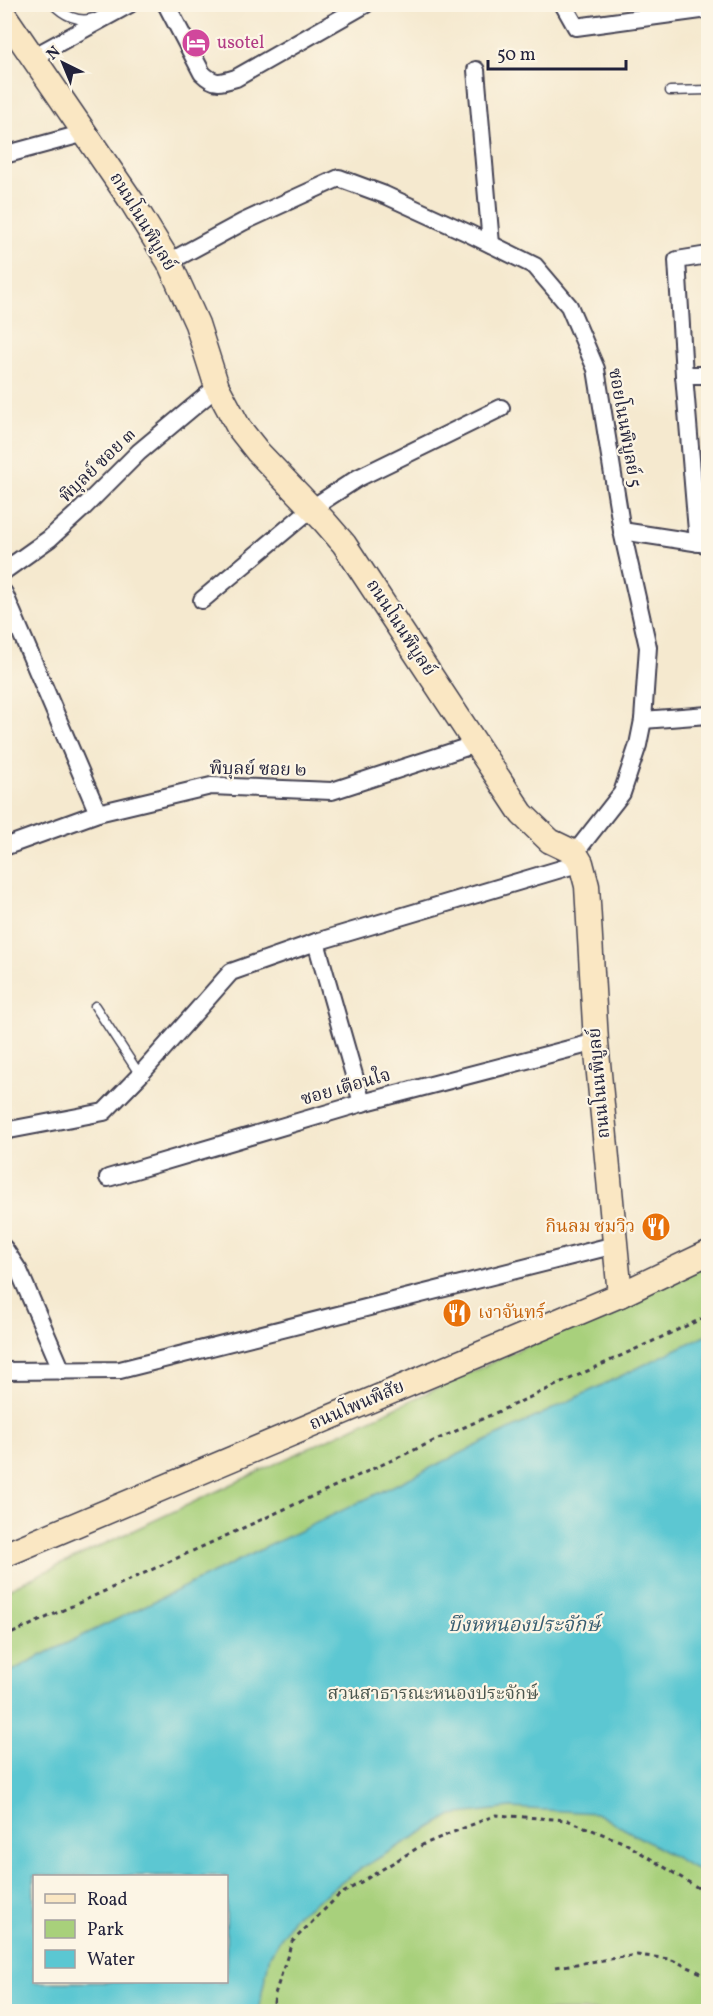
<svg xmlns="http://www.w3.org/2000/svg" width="713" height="2016" viewBox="0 0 713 2016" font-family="Vollkorn,'Noto Serif Thai',serif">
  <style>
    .green { fill: #a8d07b; stroke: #65795b; stroke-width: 1.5; fill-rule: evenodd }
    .water { fill: #5bc7d2; stroke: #3e7486; stroke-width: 1.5; fill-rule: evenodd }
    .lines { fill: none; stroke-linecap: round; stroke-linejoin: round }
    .lane-casing { stroke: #424051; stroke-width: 11 }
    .street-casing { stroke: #424051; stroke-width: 20 }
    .secondary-casing { stroke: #424051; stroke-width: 27 }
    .path { stroke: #424051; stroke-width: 3; stroke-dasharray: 4.5 4.5; stroke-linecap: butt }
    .lane { stroke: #fff; stroke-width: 8 }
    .street { stroke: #fff; stroke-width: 16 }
    .secondary { stroke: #fae7c3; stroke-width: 24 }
    .labels { text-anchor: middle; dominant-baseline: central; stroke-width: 4.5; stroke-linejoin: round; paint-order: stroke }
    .hotel-label { font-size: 18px; fill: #b23c85; stroke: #fcf5e5; text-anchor: start }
    .street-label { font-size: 18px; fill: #22223b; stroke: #fcf5e5 }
    .food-label { font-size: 18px; fill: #c56008; stroke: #fcf5e5; text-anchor: end }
    .park-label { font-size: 18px; fill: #4a564e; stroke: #fcf5e5 }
    .water-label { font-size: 20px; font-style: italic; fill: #365c70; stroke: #fcf5e5 }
  </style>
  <rect width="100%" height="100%" fill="#fcf5e5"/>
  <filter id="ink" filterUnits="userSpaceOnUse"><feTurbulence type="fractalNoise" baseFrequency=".0167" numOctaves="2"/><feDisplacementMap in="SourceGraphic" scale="12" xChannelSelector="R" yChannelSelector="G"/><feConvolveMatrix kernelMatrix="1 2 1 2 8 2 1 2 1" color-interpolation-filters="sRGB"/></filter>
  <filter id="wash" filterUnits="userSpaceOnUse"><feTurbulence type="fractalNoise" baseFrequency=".008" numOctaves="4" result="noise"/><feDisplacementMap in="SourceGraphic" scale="24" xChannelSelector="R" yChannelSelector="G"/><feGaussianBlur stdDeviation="1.35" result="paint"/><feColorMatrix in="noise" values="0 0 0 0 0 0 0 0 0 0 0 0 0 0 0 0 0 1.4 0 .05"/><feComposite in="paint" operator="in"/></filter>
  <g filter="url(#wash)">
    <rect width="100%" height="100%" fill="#f5e9cf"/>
    <path class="green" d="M708,1261V2011H5L4,1591ZM34,1876H226V1982H34Z"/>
    <path class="water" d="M708,1334V1876L596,1813L511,1808L452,1815L360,1869L293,1918L270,1955L258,2011H5V1675L30,1661ZM34,1876H226V1982H34Z"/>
  </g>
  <g filter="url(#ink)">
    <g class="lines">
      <g class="lane-casing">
        <g id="lane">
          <path d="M53,4C63,15 79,23 93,18"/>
          <polyline points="670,91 708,90"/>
          <polyline points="95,1006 140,1075"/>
        </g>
      </g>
      <g class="street-casing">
        <g id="street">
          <path d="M166,4L202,73C214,85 220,83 236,78L366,4"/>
          <polyline points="563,4 576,27 708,9"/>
          <polyline points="33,57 130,4"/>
          <polyline points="476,70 491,244"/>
          <polyline points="4,155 85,133"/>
          <polyline points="169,262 243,222 339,178 385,195 468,233 535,266 569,306 596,369 622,531 648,647 643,720 638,745 622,793 575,853"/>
          <polyline points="684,375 708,375"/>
          <polyline points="622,531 707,544"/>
          <polyline points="698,543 684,375 677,260 708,255"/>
          <polyline points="4,571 49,539 83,508 139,452 217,387"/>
          <polyline points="4,593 98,813"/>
          <polyline points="202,600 312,508 358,478 501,408"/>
          <polyline points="643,720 708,715"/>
          <polyline points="4,847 98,813 211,786 332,791 476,744"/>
          <polyline points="316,942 362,1103"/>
          <polyline points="4,1131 104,1112 140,1075 231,972 316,942 581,863"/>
          <polyline points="108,1178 362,1103 596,1042"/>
          <polyline points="4,1248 19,1271 62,1371"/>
          <polyline points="4,1371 120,1370 615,1245"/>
        </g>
      </g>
      <g class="secondary-casing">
        <g id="secondary">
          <polyline points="4,15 132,202 169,262 197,324 217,387 239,428 258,452 325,522 344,544 522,814 550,841 575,853 581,863 587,886 596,1042 620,1295"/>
          <polyline points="4,1555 620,1295 708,1253"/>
        </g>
      </g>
      <g class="path">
        <polyline points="4,1637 708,1316"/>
        <polyline points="556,1967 637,1955 670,1959 708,1976"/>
        <polyline points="273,2012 275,1994 292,1942 338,1896 424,1844 496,1815 567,1820 625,1843 708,1894"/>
      </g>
      <use href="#lane" class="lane"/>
      <use href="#street" class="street"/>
      <use href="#secondary" class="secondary"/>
    </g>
  </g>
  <defs>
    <g id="hotel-disc" transform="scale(1.5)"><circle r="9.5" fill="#d1479c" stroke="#fcf5e5"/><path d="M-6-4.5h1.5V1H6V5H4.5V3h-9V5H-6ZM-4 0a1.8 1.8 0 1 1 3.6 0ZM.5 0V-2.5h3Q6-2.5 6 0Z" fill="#fff"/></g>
    <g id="restaurant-disc" transform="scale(1.5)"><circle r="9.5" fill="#e8710a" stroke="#fcf5e5"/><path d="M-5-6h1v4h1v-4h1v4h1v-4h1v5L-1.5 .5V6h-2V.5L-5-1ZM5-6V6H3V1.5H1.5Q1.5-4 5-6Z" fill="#fff"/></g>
  </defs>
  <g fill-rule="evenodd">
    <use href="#hotel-disc" x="196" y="43"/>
    <use href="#restaurant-disc" x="656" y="1227"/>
    <use href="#restaurant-disc" x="457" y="1313"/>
  </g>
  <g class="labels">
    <g class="hotel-label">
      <text x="217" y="43">usotel</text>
    </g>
    <g class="street-label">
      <text transform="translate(142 222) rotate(59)">ถนนโนนพิบูลย์</text>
      <text transform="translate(624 428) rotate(80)">ซอยโนนพิบูลย์ 5</text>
      <text transform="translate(98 466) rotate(-44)">พิบุลย์ ซอย ๓</text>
      <text transform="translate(400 628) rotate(57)">ถนนโนนพิบูลย์</text>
      <text transform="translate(258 770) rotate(1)">พิบุลย์ ซอย ๒</text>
      <text transform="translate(600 1083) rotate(-95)">ถนนโนนพิบูลย์</text>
      <text transform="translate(346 1088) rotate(-16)">ซอย เตือนใจ</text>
      <text transform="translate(357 1406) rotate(-23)">ถนนโพนพิสัย</text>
    </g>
    <g class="food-label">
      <text x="635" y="1227">กินลม ชมวิว</text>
      <text x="478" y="1313" text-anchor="start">เงาจันทร์</text>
    </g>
    <g class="park-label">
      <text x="433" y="1694">สวนสาธารณะหนองประจักษ์</text>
    </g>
    <g class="water-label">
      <text x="524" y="1626">บึงหหนองประจักษ์</text>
    </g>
  </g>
  <rect width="713" height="2016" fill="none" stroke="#fcf5e5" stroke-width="24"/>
  <rect x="33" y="1875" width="195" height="108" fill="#fcf5e5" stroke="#a5a1a1" stroke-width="1.5"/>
  <rect x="45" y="1894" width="30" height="9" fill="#fae7c3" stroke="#a5a1a1" stroke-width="1.5"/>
  <text x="87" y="1905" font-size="18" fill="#22223b">Road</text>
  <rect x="45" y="1920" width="30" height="18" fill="#a8d07b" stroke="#a5a1a1" stroke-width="1.5"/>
  <text x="87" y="1935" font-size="18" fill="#22223b">Park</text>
  <rect x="45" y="1950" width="30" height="18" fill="#5bc7d2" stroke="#a5a1a1" stroke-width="1.5"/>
  <text x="87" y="1965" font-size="18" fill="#22223b">Water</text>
  <g transform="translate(63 63) rotate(317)" stroke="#fcf5e5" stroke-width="4.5" paint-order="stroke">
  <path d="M0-4.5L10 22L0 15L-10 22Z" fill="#22223b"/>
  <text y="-9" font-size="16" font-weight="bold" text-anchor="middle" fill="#22223b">N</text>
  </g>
  <path d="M488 60v9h138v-9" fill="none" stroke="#22223b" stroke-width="3"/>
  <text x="497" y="60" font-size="18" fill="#22223b" stroke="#fcf5e5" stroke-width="4.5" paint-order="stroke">50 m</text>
</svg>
